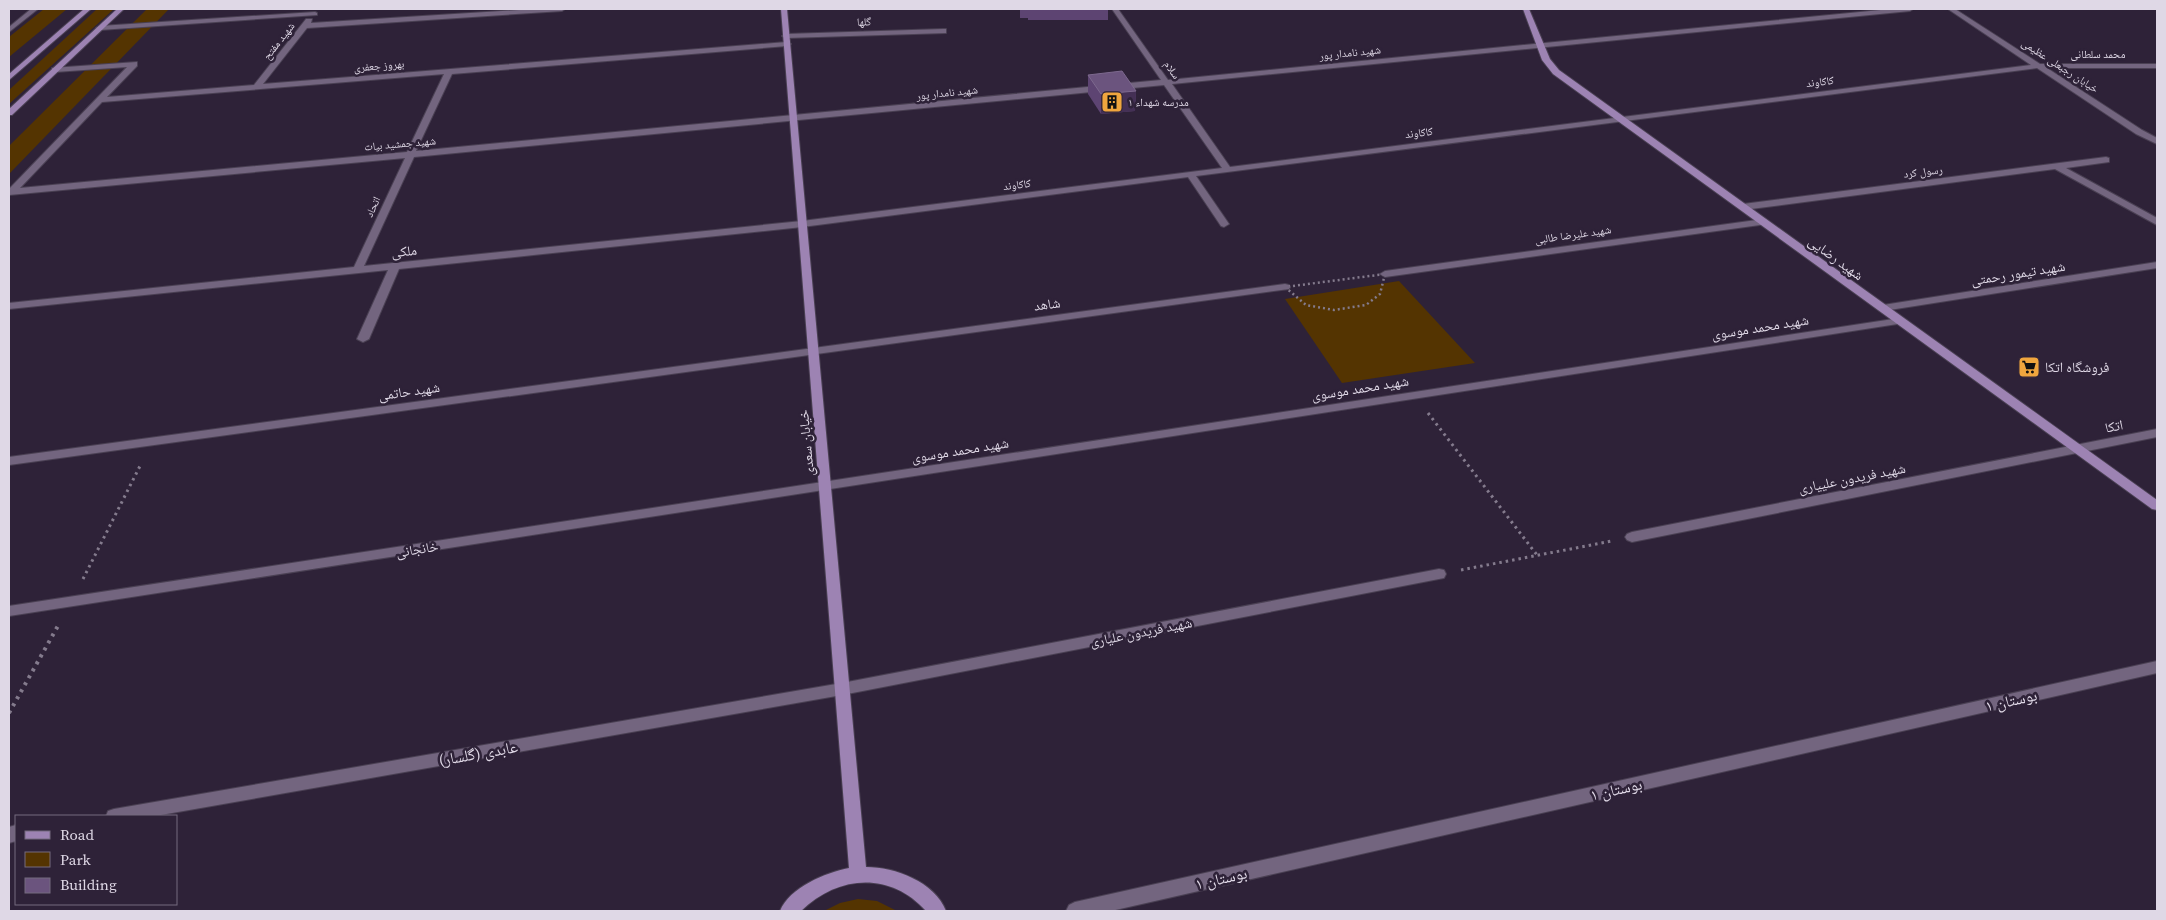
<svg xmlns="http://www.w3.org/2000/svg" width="2166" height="920" viewBox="0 0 2166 920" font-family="'Source Serif 4','Noto Naskh Arabic',serif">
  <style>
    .green { fill: #543401 }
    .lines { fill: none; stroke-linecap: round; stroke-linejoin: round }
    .minor-casing { stroke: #4a4053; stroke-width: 2 }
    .major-casing { stroke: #4a4053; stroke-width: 2 }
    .path-far2 { stroke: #847b8d; stroke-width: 2.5; stroke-dasharray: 2 3; stroke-linecap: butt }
    .path-far1 { stroke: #847b8d; stroke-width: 3; stroke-dasharray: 2.5 4; stroke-linecap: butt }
    .path { stroke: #847b8d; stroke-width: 4; stroke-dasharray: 3 5; stroke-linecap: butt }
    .minor { fill: #73657f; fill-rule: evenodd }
    .major { fill: #9d83b3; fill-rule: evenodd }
    .wall { fill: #5d4472 }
    .shaded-wall { fill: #443055 }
    .building { fill: #6b547e; stroke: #7d698e }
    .labels { text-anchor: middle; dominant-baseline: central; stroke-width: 5; stroke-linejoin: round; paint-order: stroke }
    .far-street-label { font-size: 11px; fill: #dfd8e6; stroke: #2e2238 }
    .far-poi-label { font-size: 11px; fill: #dfd8e6; stroke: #2e2238; text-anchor: start }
    .street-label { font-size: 14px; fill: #dfd8e6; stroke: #2e2238 }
    .poi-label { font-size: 14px; fill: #dfd8e6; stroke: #2e2238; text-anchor: start }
    .near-street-label { font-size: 16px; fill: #dfd8e6; stroke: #2e2238 }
  </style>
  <rect width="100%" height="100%" fill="#2e2238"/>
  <g class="green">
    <polygon points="44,9 67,9 9,57 9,37"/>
    <polygon points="97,9 114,9 9,104 9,90"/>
    <polygon points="147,9 169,9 9,174 9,146"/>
    <polygon points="1399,281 1475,363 1342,383 1285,299"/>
    <polygon points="858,899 877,901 897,911 824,911 840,903"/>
  </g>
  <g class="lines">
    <g class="minor-casing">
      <g id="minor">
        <polygon points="31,9 38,9 9,32 9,27"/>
        <path d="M534,9H565L562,11L307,28L263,84L787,42L791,44L787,46L452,74L416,151L1161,80L1112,9H1118L1168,80L1891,9H1913L1910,11L1172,84L1230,167L2031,65L1948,9H1955L2040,64H2157V68H2047L2142,130L2157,138V144L2136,134L2037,68L1196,176L1229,224L1224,227L1221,226L1188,177L802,227L399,269L369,339L363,342L357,339L388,270L9,309V303L354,267L405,158L9,195V189L127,67L55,72H52V68L137,62V66L107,97L254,85L306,19H312L311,23ZM444,74L407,152L20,188L102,102ZM1164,85L1222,168L802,221L364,266L414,157Z"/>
        <polygon points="315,12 317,13 317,15 100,30 96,28 100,26"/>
        <polygon points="943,29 946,29 946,33 786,38 782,36 786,34"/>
        <polygon points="2106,157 2109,158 2109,162 2066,168 2157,218 2157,225 2055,169 1743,210 1738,207 1743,204"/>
        <polygon points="1764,219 1767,220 1767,224 1385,277 1380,274 1385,271"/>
        <polygon points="2157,262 2157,268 1883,311 1878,308 1883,305"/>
        <polygon points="1285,284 1289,285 1290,287 1289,289 9,465 9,457"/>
        <polygon points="1900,318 1904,319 1905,321 1904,323 9,616 9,606"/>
        <polygon points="2157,429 2157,437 1632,542 1627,540 1625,537 1627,534 1632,532"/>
        <polygon points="1439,569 1444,570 1446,574 1444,578 842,695 155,816 106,816 108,811 114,809 842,683"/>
        <polygon points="2157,661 2157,673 1111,911 1066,911 1069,905 1075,902"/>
        <polygon points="16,825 16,841 9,843 9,827"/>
      </g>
    </g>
    <g class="major-casing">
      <g id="major">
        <polygon points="84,9 91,9 9,80 9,74"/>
        <polygon points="117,9 124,9 12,115 9,115 9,109"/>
        <path d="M781,9H787L866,867C895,867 935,882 946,911H926C890,871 838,875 801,911H780C790,887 825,873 849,868Z"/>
        <polygon points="1523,9 1529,9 1550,59 1559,70 2157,500 2157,510 2152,509 1553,74 1542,60"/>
      </g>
    </g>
    <polygon class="path-far2" points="1385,274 1380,294 1366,305 1334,310 1306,305 1285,287"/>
    <g class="path-far1">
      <polyline points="1428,413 1537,555"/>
      <polyline points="1461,570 1612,541"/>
      <polyline points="83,579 141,464"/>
    </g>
    <polyline class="path" points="9,713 59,624"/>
    <use href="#minor" class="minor"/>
    <use href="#major" class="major"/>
  </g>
  <g class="wall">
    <polygon points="1020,9 1108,9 1108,20 1028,20 1028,18 1020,18"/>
    <polygon points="1088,75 1136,91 1135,111 1101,114 1088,94"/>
  </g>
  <polygon class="shaded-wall" points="1136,91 1135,111 1101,114 1101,94"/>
  <polygon class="building" points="1122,71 1136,91 1101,94 1088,75"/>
  <defs>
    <g id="building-square" transform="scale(1.125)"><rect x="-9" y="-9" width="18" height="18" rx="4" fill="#f0a63e" stroke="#2e2238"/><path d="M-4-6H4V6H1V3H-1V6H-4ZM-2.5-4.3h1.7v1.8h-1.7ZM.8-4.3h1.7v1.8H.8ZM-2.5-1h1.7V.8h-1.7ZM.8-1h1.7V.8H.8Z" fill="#111"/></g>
    <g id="supermarket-square" transform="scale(1.125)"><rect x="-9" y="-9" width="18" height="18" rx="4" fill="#f0a63e" stroke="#2e2238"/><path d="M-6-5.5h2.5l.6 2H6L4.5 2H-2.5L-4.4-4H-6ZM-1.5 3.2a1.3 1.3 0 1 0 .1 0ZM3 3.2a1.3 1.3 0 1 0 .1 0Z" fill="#111"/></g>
  </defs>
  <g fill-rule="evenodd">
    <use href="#building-square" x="1112" y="102"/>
    <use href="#supermarket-square" x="2029" y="367"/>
  </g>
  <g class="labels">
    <g class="far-street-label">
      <text transform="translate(864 22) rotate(-2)">گلها</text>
      <text transform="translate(279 41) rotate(-52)">شهید مفتح</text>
      <text transform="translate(1350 53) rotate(-6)">شهید نامدار پور</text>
      <text x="2098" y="54">محمد سلطانی</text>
      <text transform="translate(379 66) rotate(-5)">بهروز جعفری</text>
      <text transform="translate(2060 66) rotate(33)">خیابان رجبعلی عظیمی</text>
      <text transform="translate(1172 70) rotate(55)">سلام</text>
      <text transform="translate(1820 82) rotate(-7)">کاکاوند</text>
      <text transform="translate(947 93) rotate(-6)">شهید نامدار پور</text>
      <text transform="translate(1419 133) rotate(-7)">کاکاوند</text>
      <text transform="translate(400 144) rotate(-5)">شهید جمشید بیات</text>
      <text transform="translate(1923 172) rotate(-7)">رسول کرد</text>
      <text transform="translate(1017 185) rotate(-7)">کاکاوند</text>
      <text transform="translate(373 207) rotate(-65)">اتحاد</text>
      <text transform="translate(1573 235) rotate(-8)">شهید علیرضا طالبی</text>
    </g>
    <g class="far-poi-label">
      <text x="1128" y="102">مدرسه شهداء ۱</text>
    </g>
    <g class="street-label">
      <text transform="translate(404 251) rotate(-6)">ملکی</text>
      <text transform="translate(1836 258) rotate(36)">شهید رضایی</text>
      <text transform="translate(2018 273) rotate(-9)">شهید تیمور رحمتی</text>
      <text transform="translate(1047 304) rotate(-8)">شاهد</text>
      <text transform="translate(1760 327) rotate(-9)">شهید محمد موسوی</text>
      <text transform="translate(1360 388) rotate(-9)">شهید محمد موسوی</text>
      <text transform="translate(409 391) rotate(-8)">شهید حاتمی</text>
      <text transform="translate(2114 426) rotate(-11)">اتکا</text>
      <text transform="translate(806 443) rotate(-95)">خیابان سعدی</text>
      <text transform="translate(960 450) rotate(-9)">شهید محمد موسوی</text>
      <text transform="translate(1852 478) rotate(-11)">شهید فریدون علییاری</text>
      <text transform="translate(417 549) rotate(-9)">خانجانی</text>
      <text transform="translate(1141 632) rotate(-11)">شهید فریدون علیاری</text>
    </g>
    <g class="poi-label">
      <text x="2045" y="367">فروشگاه اتکا</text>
    </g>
    <g class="near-street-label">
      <text transform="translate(2011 700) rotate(-13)">بوستان ۱</text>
      <text transform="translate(478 753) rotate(-10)">عابدی (گلسار)</text>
      <text transform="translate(1616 789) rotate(-13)">بوستان ۱</text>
      <text transform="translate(1221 878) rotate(-13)">بوستان ۱</text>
    </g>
  </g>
  <rect width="2166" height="920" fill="none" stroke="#dfd8e6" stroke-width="20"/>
  <rect x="15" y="815" width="162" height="90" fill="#2e2238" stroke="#756b7e"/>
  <rect x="25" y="831" width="25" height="8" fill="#9d83b3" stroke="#756b7e"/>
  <text x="60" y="840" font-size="15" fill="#dfd8e6">Road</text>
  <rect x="25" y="852" width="25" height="15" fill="#543401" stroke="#756b7e"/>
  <text x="60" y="865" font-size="15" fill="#dfd8e6">Park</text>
  <rect x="25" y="878" width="25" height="15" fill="#6b547e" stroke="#756b7e"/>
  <text x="60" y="890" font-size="15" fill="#dfd8e6">Building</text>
</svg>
